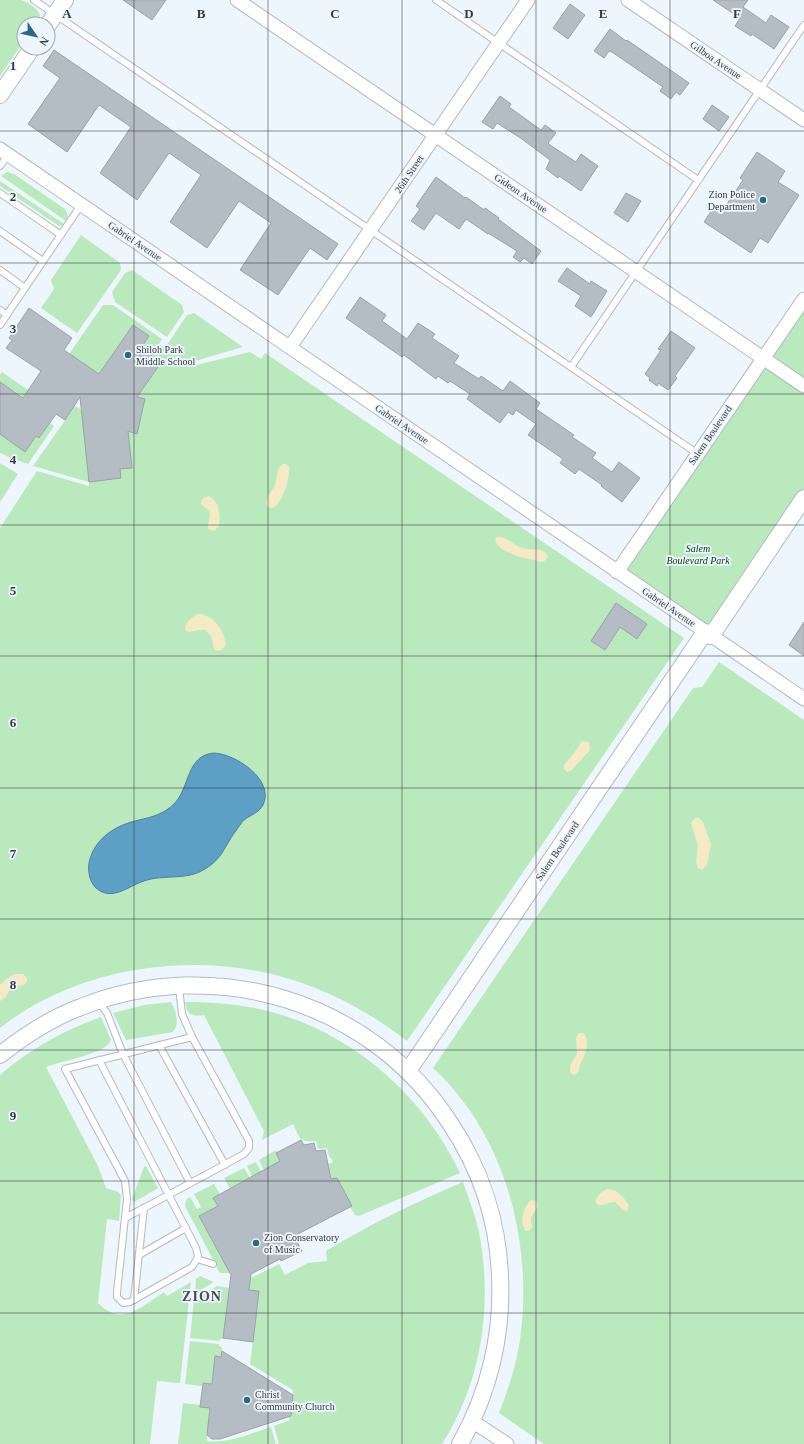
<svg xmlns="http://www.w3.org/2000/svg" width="804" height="1444" viewBox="0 0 804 1444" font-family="Georgia,serif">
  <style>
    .green { fill: #bae9be }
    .sand { fill: #f4eac5 }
    .water { fill: #5e9fc6; stroke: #51809c }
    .building { fill: #b5bdc4; stroke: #9aa2a9 }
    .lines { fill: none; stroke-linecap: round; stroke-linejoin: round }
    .service-casing { stroke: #b2bac1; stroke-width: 8 }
    .minor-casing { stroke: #b2bac1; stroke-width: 15 }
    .tertiary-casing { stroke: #b2bac1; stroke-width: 18 }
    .service { stroke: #fff; stroke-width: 6 }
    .minor { stroke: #fff; stroke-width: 13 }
    .tertiary { stroke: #fff; stroke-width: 16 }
    .grid { fill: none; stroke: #34383a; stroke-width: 1; stroke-opacity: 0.55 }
    .poi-dot { fill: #2d6780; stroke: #edf5fd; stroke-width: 1.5 }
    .labels { text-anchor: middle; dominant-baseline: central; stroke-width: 3.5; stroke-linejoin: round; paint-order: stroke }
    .street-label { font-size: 10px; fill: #34383a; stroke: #edf5fd }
    .poi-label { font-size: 10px; fill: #34383a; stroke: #edf5fd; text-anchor: start }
    .park-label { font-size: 10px; font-style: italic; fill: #014114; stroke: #edf5fd }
    .district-label { font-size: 14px; font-weight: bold; letter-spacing: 1px; fill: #454c52; stroke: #edf5fd }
    .grid-label { font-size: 13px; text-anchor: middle; font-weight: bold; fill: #34383a; stroke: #edf5fd; stroke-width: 3.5; stroke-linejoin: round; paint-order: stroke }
  </style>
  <rect width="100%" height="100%" fill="#edf5fd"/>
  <g class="green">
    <path d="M0,0C7,0 14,0 20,0C27,1 39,9 40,16L35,24H24V41L0,76Z"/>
    <polygon points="7,172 14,174 65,209 68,216 66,221 1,176"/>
    <polygon points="0,181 64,224 63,225 59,226 0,186"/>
    <polygon points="81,235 120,263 121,270 77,333 41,308 54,289 51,280"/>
    <polygon points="132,270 182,305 184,312 167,337 115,302 112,292 125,273"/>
    <polygon points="804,299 804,498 711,636 617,572"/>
    <path d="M103,305H113L162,339L159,344L165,348L187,315L194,313L243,347L188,363L192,366L250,352L261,359L265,353L684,638L407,1041C327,979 236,953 135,970C84,979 40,997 0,1028V528L37,471L89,486V482L33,466L75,406L82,410L120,469L128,431L137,433L145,400L137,397L158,367L148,361L154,352L143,345L149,336L133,325L99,374L69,354Z"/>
    <polygon points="2,372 28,390 23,397 0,382 0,375"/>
    <polygon points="50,423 54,426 28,464 11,458 0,453 0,434 25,451 36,436 40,438"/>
    <polygon points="0,463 18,474 0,502"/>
    <path d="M719,662L804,720V1444H544L499,1413C509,1387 518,1360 521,1332C532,1239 504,1133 433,1068L693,688L702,687Z"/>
    <path d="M171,1002C176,1011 180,1023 173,1032L126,1040L113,1013L144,1005Z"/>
    <path d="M185,1002C212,1002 238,1004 264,1010C349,1030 423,1094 460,1173L359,1216L355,1215L350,1207L351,1206L331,1179L328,1164L332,1163L333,1161L329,1156L327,1148L318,1149L316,1141C299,1143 300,1138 293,1124L262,1140L264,1131L204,1015C192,1017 187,1015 185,1002Z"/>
    <path d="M101,1017L111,1040C107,1054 60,1061 46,1067L98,1166L106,1188L118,1192L121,1195L119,1221L107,1219L98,1303C122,1328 142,1306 164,1292L167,1296L191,1282L180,1383L157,1381L150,1444H0V1075C30,1049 64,1030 101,1017Z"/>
    <polygon points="276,1150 277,1152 276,1154 281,1162 264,1170 259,1160"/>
    <polygon points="256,1162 261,1172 252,1177 247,1166"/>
    <polygon points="146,1166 158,1188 134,1202 132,1199 144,1167"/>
    <polygon points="244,1168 250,1178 230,1189 224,1178"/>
    <path d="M463,1182C469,1199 475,1215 479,1232C493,1304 482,1382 442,1444H279L274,1426L290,1420L288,1416L291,1415L293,1390L250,1364L259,1291L249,1290L251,1278L279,1264L285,1275L308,1263L327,1261L326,1251C370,1224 416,1202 463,1182Z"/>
    <polygon points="214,1184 220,1194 213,1198 218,1206 199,1216 230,1273 220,1273 185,1206 186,1200 190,1197 197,1209 201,1207 194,1194"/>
    <polygon points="200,1276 214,1282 197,1292 195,1292 196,1279"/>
    <polygon points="217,1286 229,1288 223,1339 220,1339 220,1341 190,1338 194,1300"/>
    <polygon points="190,1341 219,1344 219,1346 222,1347 222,1355 219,1356 212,1384 203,1383 202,1386 185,1384"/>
    <path d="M183,1403L200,1405V1407L210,1408L207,1436V1441C228,1444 251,1433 271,1427L276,1444H178Z"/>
  </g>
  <g class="sand">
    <path d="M283,464H286L289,467C291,476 279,519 266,505C266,496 274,490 276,481C278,474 276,469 283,464Z"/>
    <path d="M208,496C219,499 221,516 219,526L214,531L208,529C207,523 212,516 209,511C207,508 204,507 201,504L202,499Z"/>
    <path d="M497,537C507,536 514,546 523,548C532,551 544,546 548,557L546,560L542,562C528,559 499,554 495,540Z"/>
    <path d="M200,614C215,617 224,630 226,645L222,650L217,651L214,649L211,636L205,630H199L189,632L186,631L185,626C189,621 192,615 200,614Z"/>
    <polygon points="582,741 589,742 590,750 571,771 567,772 564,769 564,765 574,753"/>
    <polygon points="695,818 699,818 703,822 711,844 707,865 702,870 698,868 696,862 698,846 691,823"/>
    <polygon points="15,974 23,974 27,978 27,981 24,985 11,988 5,998 0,1001 0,985 6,979"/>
    <path d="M579,1033H583C594,1044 580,1061 578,1073L573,1075L570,1072V1066L577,1054L576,1037Z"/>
    <path d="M607,1189C617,1188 623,1197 629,1205L627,1211L623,1210L615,1202C608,1201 603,1208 597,1204L595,1201L599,1194Z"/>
    <path d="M531,1200L536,1201L538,1206L531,1218L532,1228L529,1231H526C519,1222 523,1207 531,1200Z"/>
  </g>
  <path class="water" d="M214,753C236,754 275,780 263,805C259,813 250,815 244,820C241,823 238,828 235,832C224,847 223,858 205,869C186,881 164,874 144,881C128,886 112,902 96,888C89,881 88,871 89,863C94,838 116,825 139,820C152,817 164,814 174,804C190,788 186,755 214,753Z"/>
  <g class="building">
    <polygon points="123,0 166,0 152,20"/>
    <polygon points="713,0 748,0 743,7 766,23 771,15 789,27 774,49 752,34 751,36 735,26 740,18"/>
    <polygon points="570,4 585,15 568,39 553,28"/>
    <polygon points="610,29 626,41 627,40 689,83 680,95 676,92 671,99 660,91 663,87 612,52 609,51 604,58 594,51"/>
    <polygon points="54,50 338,244 327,260 310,248 278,295 240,270 271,223 239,201 207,248 170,222 201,175 169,153 137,200 100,173 131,127 99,105 67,152 28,124 60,78 43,66"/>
    <polygon points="500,96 511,104 509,107 541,130 545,125 556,133 548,143 550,145 576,162 581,154 598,166 581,191 559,176 558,178 546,169 550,160 522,139 497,123 493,129 482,122"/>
    <polygon points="712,105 729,117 719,131 703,119"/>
    <polygon points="757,152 785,171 778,182 799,195 768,243 760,238 751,253 704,222 715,205 723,210 743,180 740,178"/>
    <polygon points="436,177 465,198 466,197 484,210 485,208 499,218 498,219 541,251 532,264 524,258 520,262 513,257 517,251 488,233 488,234 466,219 459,229 436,213 424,230 411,221 420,209 416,206"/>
    <polygon points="626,193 641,201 628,222 614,213"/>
    <polygon points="567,268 590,284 591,281 607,291 591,317 575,306 581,296 558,281"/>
    <polygon points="360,297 386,315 382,321 407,339 418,323 435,334 432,338 459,356 454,363 479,379 481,376 503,391 510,381 540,403 536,409 574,435 572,437 596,453 592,458 612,472 619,462 640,478 622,502 601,486 602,485 579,469 575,474 560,463 563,459 528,435 536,424 516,410 513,415 508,412 500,423 467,399 470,394 450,381 448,383 438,376 436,379 404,355 402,357 346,318"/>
    <polygon points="29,308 72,338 64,350 99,374 133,325 149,336 143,345 154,352 148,361 158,367 137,397 145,399 137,434 128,431 132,468 120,469 121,478 89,482 80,397 65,420 56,414 39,438 36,436 25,452 0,434 0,382 23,398 41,371 6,348 12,340 9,338"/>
    <polygon points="671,331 695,348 675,376 677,378 668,390 658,383 657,386 649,380 650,378 645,374 661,350 658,349"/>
    <polygon points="616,603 647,624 637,639 620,627 605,650 591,641"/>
    <polygon points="804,622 804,656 789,645"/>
    <polygon points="301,1140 304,1145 314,1143 316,1151 325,1150 331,1179 337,1178 352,1206 294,1236 302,1251 281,1261 280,1259 251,1274 249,1290 259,1291 253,1342 223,1338 231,1275 199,1216 218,1206 213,1198 280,1161 276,1153"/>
    <polygon points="222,1351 293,1395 291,1416 220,1439 212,1439 207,1435 210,1408 200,1407 203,1383 212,1384 215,1356 221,1357"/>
  </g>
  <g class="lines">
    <g class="service-casing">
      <g id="service">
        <polyline points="34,0 698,454"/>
        <polyline points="436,0 698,180"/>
        <polyline points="0,166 8,155"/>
        <polyline points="0,193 61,235"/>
        <polyline points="0,231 43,261"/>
        <polyline points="0,270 25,288"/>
        <polyline points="0,310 7,315"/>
        <polyline points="0,325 81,205"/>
        <polyline points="571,367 804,25"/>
        <polyline points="179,987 182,1014 192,1037"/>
        <polyline points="100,1004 107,1013 123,1054 190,1183"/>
        <polyline points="159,1045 225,1165"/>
        <path d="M99,1060L196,1248L198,1256L197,1259L192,1267L130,1302L123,1303L117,1297V1292L127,1199L125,1181L65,1069L192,1037L249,1141V1148L244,1154C204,1176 165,1197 125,1218"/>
        <polyline points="139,1255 186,1228"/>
        <polyline points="197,1259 213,1264"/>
        <polyline points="134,1300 144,1208"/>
      </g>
    </g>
    <g class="minor-casing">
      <g id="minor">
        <polyline points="237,0 804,386"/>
        <polyline points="628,0 804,120"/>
        <polyline points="0,149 804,699"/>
        <polyline points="290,347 528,0"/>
        <polyline points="617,572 804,299"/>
        <polyline points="472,1421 507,1444"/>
      </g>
    </g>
    <g class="tertiary-casing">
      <g id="tertiary">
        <polyline points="48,25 65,0"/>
        <polyline points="0,95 32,48"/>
        <polyline points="711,636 804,498"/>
        <path d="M0,1055C25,1035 51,1018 81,1007C215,954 371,1001 450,1123C480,1168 498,1221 500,1276C503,1334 489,1393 460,1444"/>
        <polyline points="408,1071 705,632"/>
      </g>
    </g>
    <use href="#service" class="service"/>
    <use href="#minor" class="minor"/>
    <use href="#tertiary" class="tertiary"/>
  </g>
  <path class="grid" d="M134,0V1444M268,0V1444M402,0V1444M536,0V1444M670,0V1444M0,131H804M0,263H804M0,394H804M0,525H804M0,656H804M0,788H804M0,919H804M0,1050H804M0,1181H804M0,1313H804"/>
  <g class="poi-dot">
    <circle cx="763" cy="200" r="4"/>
    <circle cx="128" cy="355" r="4"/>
    <circle cx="256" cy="1243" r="4"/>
    <circle cx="247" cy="1400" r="4"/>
  </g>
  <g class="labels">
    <g class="street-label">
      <text transform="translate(716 60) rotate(34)">Gilboa Avenue</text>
      <text transform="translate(409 174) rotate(-56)">26th Street</text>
      <text transform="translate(521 193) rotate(34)">Gideon Avenue</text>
      <text transform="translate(135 241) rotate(34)">Gabriel Avenue</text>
      <text transform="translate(402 424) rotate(34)">Gabriel Avenue</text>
      <text transform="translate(710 435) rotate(-56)">Salem Boulevard</text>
      <text transform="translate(669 607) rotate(34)">Gabriel Avenue</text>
      <text transform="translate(557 851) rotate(-56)">Salem Boulevard</text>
    </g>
    <g class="poi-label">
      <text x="755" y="194" text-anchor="end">Zion Police<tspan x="755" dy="12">Department</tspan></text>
      <text x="136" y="349">Shiloh Park<tspan x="136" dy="12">Middle School</tspan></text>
      <text x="264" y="1237">Zion Conservatory<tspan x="264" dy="12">of Music</tspan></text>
      <text x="255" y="1394">Christ<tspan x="255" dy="12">Community Church</tspan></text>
    </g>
    <g class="park-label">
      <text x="698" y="548">Salem<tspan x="698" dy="12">Boulevard Park</tspan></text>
    </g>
    <g class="district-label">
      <text x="202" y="1296">ZION</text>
    </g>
  </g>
  <g class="grid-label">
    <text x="67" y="18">A</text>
    <text x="201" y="18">B</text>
    <text x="335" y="18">C</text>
    <text x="469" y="18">D</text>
    <text x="603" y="18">E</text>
    <text x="737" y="18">F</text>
    <text x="13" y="70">1</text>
    <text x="13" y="201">2</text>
    <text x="13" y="333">3</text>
    <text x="13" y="464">4</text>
    <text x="13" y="595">5</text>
    <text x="13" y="727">6</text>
    <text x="13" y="858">7</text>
    <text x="13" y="989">8</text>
    <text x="13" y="1120">9</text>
  </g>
  <g transform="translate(36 36) rotate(124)"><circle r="19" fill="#edf5fd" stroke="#a3a9af"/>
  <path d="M0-3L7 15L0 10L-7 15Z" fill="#2d6780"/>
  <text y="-6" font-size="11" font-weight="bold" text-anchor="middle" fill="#34383a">N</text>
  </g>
</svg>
